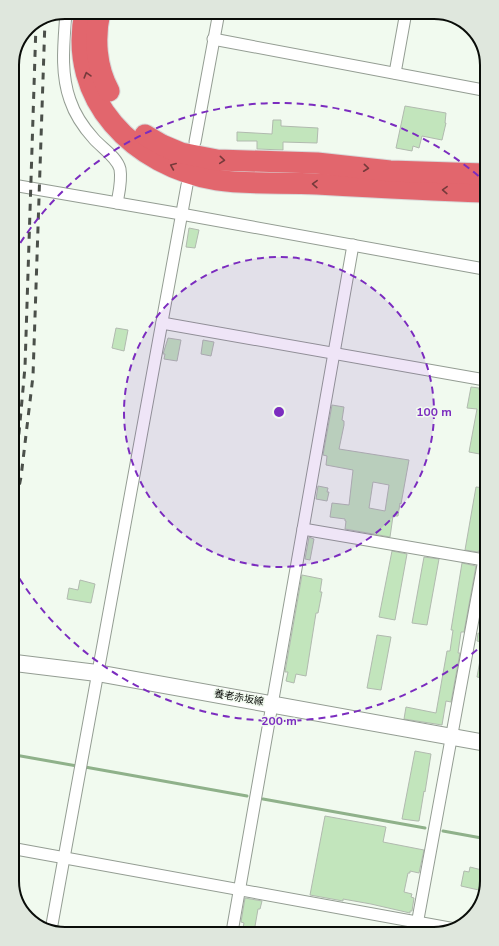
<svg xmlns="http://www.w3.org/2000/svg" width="499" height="946" viewBox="0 0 499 946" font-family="'Nunito Sans','Noto Sans JP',sans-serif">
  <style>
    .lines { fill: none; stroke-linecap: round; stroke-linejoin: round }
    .stream { stroke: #8fb18a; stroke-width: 3 }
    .building { fill: #c2e5bc; stroke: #b1baaf; fill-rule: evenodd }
    .street-casing { stroke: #949d93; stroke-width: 13 }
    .secondary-casing { stroke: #949d93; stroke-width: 18 }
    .highway-casing { stroke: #d8d8d8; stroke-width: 23 }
    .street { stroke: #fff; stroke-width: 11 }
    .secondary { stroke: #fff; stroke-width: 16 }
    .highway { stroke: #e2666d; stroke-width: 21 }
    .rail { stroke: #4b504a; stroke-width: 3; stroke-dasharray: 7 7; stroke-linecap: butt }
    .oneway { stroke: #763a3b }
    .ring { fill: none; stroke: #7b2cbf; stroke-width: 2; stroke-dasharray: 7 5 }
    .labels { text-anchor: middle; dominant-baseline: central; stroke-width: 3; stroke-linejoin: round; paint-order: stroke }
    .street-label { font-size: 10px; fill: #0a0d09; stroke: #f1faef }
    .rim { fill: none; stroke: #0a0d09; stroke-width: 2 }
    .centre { fill: #7b2cbf; stroke: #f1faef; stroke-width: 2 }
    .ring-label { font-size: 12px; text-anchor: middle; font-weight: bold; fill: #7b2cbf; stroke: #f1faef; stroke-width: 3; stroke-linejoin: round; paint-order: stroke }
  </style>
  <rect width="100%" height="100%" fill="#f1faef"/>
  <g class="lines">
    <g class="stream">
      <polyline points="15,755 77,766"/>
      <polyline points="85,767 247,796"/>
      <polyline points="263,799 425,828"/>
      <polyline points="443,831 487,839"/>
    </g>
  </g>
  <g class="building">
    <polygon points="405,106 446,113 445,123 446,123 442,140 422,136 419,148 413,146 412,151 396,148"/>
    <polygon points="273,120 281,120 281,126 318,128 317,143 283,142 283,150 257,149 257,141 237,141 237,132 272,134"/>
    <polygon points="189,228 199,230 195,248 186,247"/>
    <polygon points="116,328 128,330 124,351 112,348"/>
    <polygon points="168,338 181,340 177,361 164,359 165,354 163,354"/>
    <polygon points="203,340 214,342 211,356 201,354"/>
    <polygon points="471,387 479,388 479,390 485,390 485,455 469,452 477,409 467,408"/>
    <path d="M332,405L344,407L342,420L344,421V425L339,449L409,460L401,504L400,503L398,516H393L390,537L345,529L346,521H345V519L330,517L332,503L349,505L353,470L326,465L327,456L323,455ZM373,482L389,485L385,511L369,508Z"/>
    <polygon points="318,486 328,488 327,492 329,492 327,501 316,499"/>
    <polygon points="476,487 485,488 485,521 480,549 478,552 465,550"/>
    <polygon points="309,537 314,539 310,560 305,559"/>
    <polygon points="392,551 407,554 395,620 379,617"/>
    <polygon points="424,557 439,559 427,625 412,623"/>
    <polygon points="462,563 476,566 464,632 461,632 458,653 460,653 451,702 446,701 442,725 404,719 406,707 436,713 447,651 450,651 453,630 451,630"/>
    <polygon points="302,575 322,579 320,592 322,592 318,613 316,613 306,676 296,674 294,683 286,681 288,672 285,672"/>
    <polygon points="80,580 95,584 91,603 67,599 69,588 78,590"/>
    <polygon points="478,633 486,635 486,643 477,641"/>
    <polygon points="377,635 391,637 381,690 367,688"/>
    <polygon points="482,649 486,650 486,679 477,677"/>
    <polygon points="415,751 431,754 425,792 424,791 419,821 417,821 402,819"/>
    <polygon points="325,816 386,827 383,842 424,850 419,873 410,871 410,873 408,873 404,892 412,894 411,897 414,898 412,911 410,911 410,913 371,904 343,899 343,901 310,895"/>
    <polygon points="470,867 486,871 483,891 461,886 464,871 469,872"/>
    <polygon points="245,898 262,901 260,909 258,909 254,932 242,932 244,923 241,922"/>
  </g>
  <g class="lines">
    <g class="street-casing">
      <g id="street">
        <path d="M66,12C64,42 60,72 70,100C75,115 84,128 94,139C102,148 117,157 120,169C122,181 119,192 117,203"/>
        <polyline points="213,39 483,90"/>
        <polyline points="395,73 406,12"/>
        <polyline points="195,142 219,12"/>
        <polyline points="13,185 181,214 484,269"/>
        <polyline points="162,323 485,380"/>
        <polyline points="303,529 484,560"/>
        <polyline points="16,849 455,929"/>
        <polyline points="51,930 64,858 187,185"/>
        <polyline points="416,930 485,554"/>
        <polyline points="232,932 353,245"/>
      </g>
    </g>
    <g class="secondary-casing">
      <polyline id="secondary" points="15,663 97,673 486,743"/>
    </g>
    <g class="highway-casing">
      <g id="highway">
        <path d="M85,12C67,100 134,166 217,180C250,185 284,182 317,184C372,187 428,190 484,192"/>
        <path d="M100,12C94,38 96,67 109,91"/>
        <polyline points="145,135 162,145 181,153 217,160 317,163 390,171 484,174"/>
      </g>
    </g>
    <use href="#street" class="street"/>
    <use href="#secondary" class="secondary"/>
    <use href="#highway" class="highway"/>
    <g class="rail">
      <polyline points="12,113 18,48"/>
      <polyline points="14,462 19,433 25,367 36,24"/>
      <polyline points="14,512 21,477 33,376 45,20"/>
    </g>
  </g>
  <defs><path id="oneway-chevron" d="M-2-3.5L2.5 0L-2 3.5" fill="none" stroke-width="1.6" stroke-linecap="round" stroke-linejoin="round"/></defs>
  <g class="oneway">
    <use href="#oneway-chevron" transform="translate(87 75) rotate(-106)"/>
    <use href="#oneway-chevron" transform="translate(222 160) rotate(5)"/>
    <use href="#oneway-chevron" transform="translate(173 166) rotate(-157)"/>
    <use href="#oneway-chevron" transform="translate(366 168) rotate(6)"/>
    <use href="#oneway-chevron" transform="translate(315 184) rotate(-178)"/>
    <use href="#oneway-chevron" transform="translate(445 190) rotate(-178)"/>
  </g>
  <circle cx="279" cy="412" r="155" fill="#7b2cbf" fill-opacity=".12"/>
  <g class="ring">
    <circle cx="279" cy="412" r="155"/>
    <path d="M486 642A309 309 0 0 1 16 573M14 253A309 309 0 0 1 482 179"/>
  </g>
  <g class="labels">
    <g class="street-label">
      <text transform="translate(239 698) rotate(10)">養老赤坂線</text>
    </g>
  </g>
  <path d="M0 0H499V946H0ZM65 19H434A46 46 0 0 1 480 65V881A46 46 0 0 1 434 927H65A46 46 0 0 1 19 881V65A46 46 0 0 1 65 19Z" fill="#dfe7dd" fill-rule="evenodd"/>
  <path class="rim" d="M65 19H434A46 46 0 0 1 480 65V881A46 46 0 0 1 434 927H65A46 46 0 0 1 19 881V65A46 46 0 0 1 65 19Z"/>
  <circle cx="279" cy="412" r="6" class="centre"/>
  <g class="ring-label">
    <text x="434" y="416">100 m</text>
    <text x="279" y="725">200 m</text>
  </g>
</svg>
